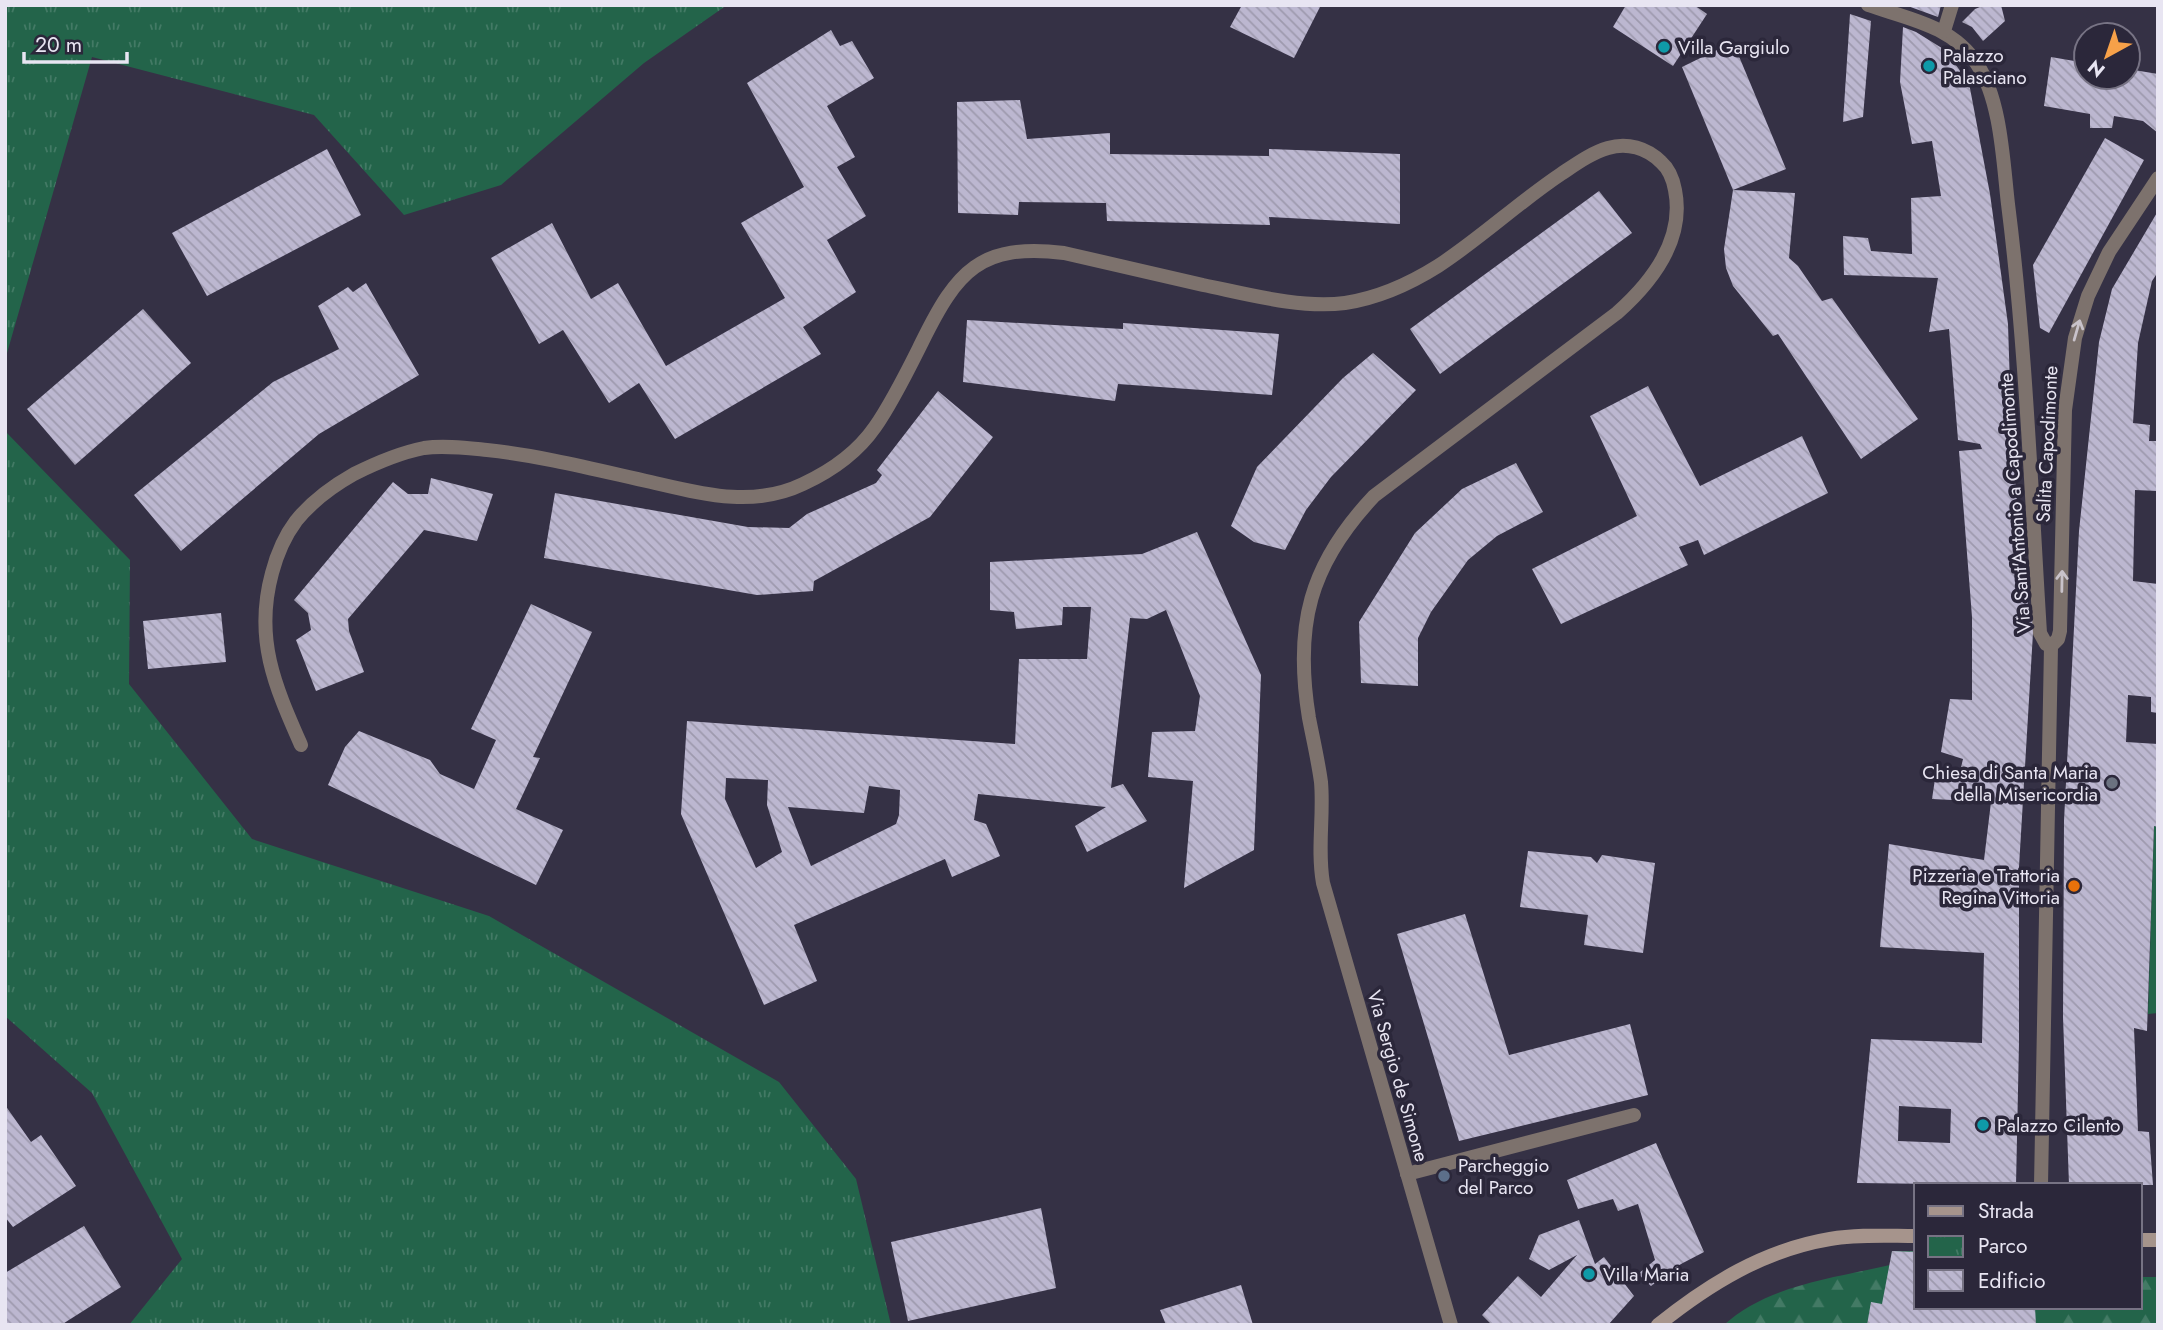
<svg xmlns="http://www.w3.org/2000/svg" width="2163" height="1330" viewBox="0 0 2163 1330" font-family="Jost,sans-serif">
  <style>
    .forest { fill: url(#forest-firs) }
    .park { fill: url(#park-tufts) }
    .garden { fill: #23644a }
    .building { fill: url(#building-back-hatch); fill-rule: evenodd }
    .lines { fill: none; stroke-linecap: round; stroke-linejoin: round }
    .lane { stroke: #7d726d; stroke-width: 14 }
    .street { stroke: #7d726d; stroke-width: 14 }
    .secondary { stroke: #a6948c; stroke-width: 14 }
    .oneway { stroke: #c8c2ca }
    .culture-dot { fill: #0f9aa8; stroke: #2b273a; stroke-width: 2.5 }
    .worship-dot { fill: #6b7280; stroke: #2b273a; stroke-width: 2.5 }
    .food-dot { fill: #e8710a; stroke: #2b273a; stroke-width: 2.5 }
    .service-dot { fill: #5c6f8a; stroke: #2b273a; stroke-width: 2.5 }
    .labels { text-anchor: middle; dominant-baseline: central; stroke-width: 7; stroke-linejoin: round; paint-order: stroke }
    .poi-label { font-size: 19px; fill: #e8e5f2; stroke: #2b273a; text-anchor: start }
    .street-label { font-size: 19px; fill: #e8e5f2; stroke: #2b273a }
  </style>
  <defs>
    <pattern id="forest-firs" width="22" height="20" patternUnits="userSpaceOnUse" patternTransform="scale(1.75)"><rect width="22" height="20" fill="#23644a"/><path d="M5 1l3.5 6h-7zM16 11l3.5 6h-7z" fill="#437a65"/></pattern>
    <pattern id="park-tufts" width="24" height="20" patternUnits="userSpaceOnUse" patternTransform="scale(1.75)"><rect width="24" height="20" fill="#23644a"/><path d="M3 7l-1-3M5 7V3M7 7l1-3M15 17l-1-3M17 17v-4M19 17l1-3" fill="none" stroke="#437a65"/></pattern>
    <pattern id="building-back-hatch" width="6" height="6" patternUnits="userSpaceOnUse" patternTransform="scale(1.75)"><rect width="6" height="6" fill="#bcb7d0"/><path d="M-1 5l2 2M0 0l6 6M5-1l2 2" fill="none" stroke="#9e9aae"/></pattern>
  </defs>
  <rect width="100%" height="100%" fill="#353145"/>
  <path class="forest" d="M1892,1251H1916V1307H2140V1277H2158V1325H1724C1767,1285 1835,1278 1890,1265Z"/>
  <g class="park">
    <polygon points="5,5 727,5 644,63 501,185 404,215 314,115 92,57 5,360"/>
    <polygon points="5,431 130,560 129,684 252,839 489,916 779,1082 856,1179 891,1325 129,1325 182,1259 92,1093 5,1016"/>
  </g>
  <polygon class="garden" points="2154,826 2158,827 2158,1013 2148,1014"/>
  <g class="building">
    <polygon points="1242,5 1321,5 1294,58 1230,27"/>
    <polygon points="1626,5 1694,5 1707,14 1673,66 1613,27"/>
    <polygon points="1905,5 1941,5 1938,17"/>
    <polygon points="1985,5 2001,5 2005,21 1983,41 1972,27 1962,22 1975,9"/>
    <polygon points="1850,14 1871,21 1863,117 1843,122"/>
    <path d="M1903,27L1916,32L1945,50L1969,83L1990,194L2008,324L2012,448L2029,615L2034,616L2019,867V1043L2016,1185L1857,1183L1871,1039L1982,1043L1984,953L1880,947L1889,844L1984,860L1991,802L1932,799L1935,779L1958,780L1963,759L1941,752L1950,699L1972,700V617L1959,451L1982,449L1980,444L1958,440L1949,329L1929,332L1938,278L1844,275L1843,236L1868,238L1871,251L1912,254L1911,198L1941,196L1932,141L1912,144L1900,82ZM1899,1106L1951,1109L1950,1143L1898,1141Z"/>
    <polygon points="831,30 840,46 852,41 874,78 827,106 855,157 837,167 866,216 827,240 856,292 803,327 821,354 675,439 639,383 609,403 563,330 539,344 491,258 552,223 591,299 618,283 666,366 785,298 741,223 804,187 747,83"/>
    <polygon points="1733,42 1786,169 1733,190 1682,67"/>
    <polygon points="2051,57 2086,63 2086,77 2128,77 2128,69 2158,74 2158,133 2143,121 2114,116 2112,128 2090,128 2090,114 2044,106"/>
    <polygon points="1020,100 1027,139 1110,133 1110,154 1269,156 1269,149 1400,154 1400,224 1269,217 1270,225 1107,221 1106,203 1019,202 1018,215 958,213 957,102"/>
    <polygon points="2105,138 2144,160 2049,333 2040,328 2033,265"/>
    <polygon points="327,149 361,215 207,296 172,233"/>
    <polygon points="1733,190 1795,193 1789,258 1798,266 1822,301 1832,298 1918,419 1861,459 1778,334 1773,336 1733,286 1726,268 1724,249"/>
    <polygon points="1599,191 1632,233 1440,374 1410,329"/>
    <polygon points="2158,211 2158,272 2152,281 2138,343 2133,423 2150,425 2149,441 2158,441 2158,491 2135,490 2133,581 2158,584 2158,713 2151,712 2151,697 2128,695 2126,742 2158,744 2158,827 2154,826 2147,1031 2134,1028 2138,1131 2149,1132 2153,1185 2069,1185 2063,1017 2064,821 2079,531 2099,342 2112,289"/>
    <polygon points="366,283 419,375 319,434 181,551 134,495 273,382 339,349 318,306 348,287 353,292"/>
    <polygon points="143,309 191,363 75,465 27,409"/>
    <polygon points="967,320 1123,329 1123,323 1279,334 1272,395 1118,384 1115,401 963,382"/>
    <polygon points="1373,353 1416,390 1331,477 1306,510 1285,550 1254,542 1231,526 1257,467 1343,378"/>
    <polygon points="1648,386 1700,486 1802,436 1828,493 1704,555 1698,540 1679,547 1688,565 1561,624 1532,569 1637,516 1590,416"/>
    <polygon points="938,391 993,437 930,517 814,581 813,591 757,595 544,558 555,493 748,527 789,528 807,514 876,483 882,475 877,470"/>
    <polygon points="1516,463 1543,512 1497,536 1468,560 1431,612 1418,638 1418,686 1361,683 1359,622 1415,533 1462,489"/>
    <polygon points="431,478 493,494 477,541 424,530 348,619 349,631 364,672 316,691 296,640 311,630 308,613 294,600 393,482 408,494 428,494"/>
    <path d="M1197,532L1261,675L1254,850L1184,888L1193,781L1148,777L1152,732L1195,731L1200,696L1166,610L1147,619L1130,618L1111,788L1123,784L1147,821L1087,852L1075,826L1106,807L978,794L974,820L986,824L1000,856L952,877L945,859L794,925L817,981L764,1005L681,814L687,721L1015,744L1019,659H1087L1091,607H1063L1062,625L1016,629L1014,612L990,610V562L1142,554ZM726,778L768,780L767,805L782,852L756,868L725,799ZM869,786L900,790L899,815L896,824L811,866L788,807L864,813Z"/>
    <polygon points="531,604 592,632 533,757 540,758 516,809 563,830 536,885 328,785 345,747 359,731 430,760 440,774 474,789 496,740 471,729"/>
    <polygon points="221,613 226,662 148,669 143,621"/>
    <polygon points="1528,851 1591,857 1597,863 1602,855 1655,863 1643,953 1584,945 1588,915 1520,907"/>
    <polygon points="1465,914 1509,1055 1630,1024 1648,1095 1459,1141 1397,934"/>
    <polygon points="5,1105 31,1142 41,1135 76,1186 13,1227 5,1217"/>
    <polygon points="1656,1143 1704,1252 1681,1264 1651,1286 1638,1274 1655,1260 1638,1204 1618,1211 1613,1199 1578,1209 1567,1180"/>
    <polygon points="1041,1208 1056,1288 908,1321 891,1242"/>
    <polygon points="1579,1220 1595,1264 1604,1257 1634,1296 1608,1325 1492,1325 1482,1315 1518,1276 1541,1297 1577,1255 1549,1270 1529,1259 1539,1235"/>
    <polygon points="84,1226 121,1287 61,1325 5,1325 5,1273"/>
    <polygon points="1892,1251 1916,1252 1916,1307 2035,1307 2036,1325 1867,1325 1871,1302 1882,1304"/>
    <polygon points="1241,1285 1253,1325 1166,1325 1160,1310"/>
  </g>
  <g class="lines">
    <polyline class="lane" points="1407,1174 1634,1115"/>
    <g class="street">
      <path d="M1868,5C1909,19 1953,26 1977,64C2001,100 2003,161 2008,204C2026,346 2031,490 2040,633L2046,644L2051,646"/>
      <polyline points="1944,31 1952,5"/>
      <polyline points="2051,646 2058,639 2060,631 2065,410 2075,338 2088,296 2109,252 2158,178"/>
      <path d="M301,745C275,686 254,639 272,573C277,554 284,537 296,521C312,501 331,487 354,474C376,463 399,453 424,448C444,445 467,448 487,450C543,456 597,470 651,482C703,494 753,508 803,484C831,471 857,453 875,427C893,401 908,370 922,342C957,271 980,243 1064,253C1110,264 1157,274 1203,285C1247,294 1301,309 1345,303C1378,298 1411,283 1438,266C1481,238 1519,202 1561,174C1576,164 1591,153 1608,148C1627,142 1647,148 1661,162C1669,169 1673,179 1675,190C1685,240 1652,282 1617,313L1374,496C1309,565 1294,626 1309,718C1313,739 1318,760 1321,782C1324,816 1317,849 1323,883L1451,1325"/>
      <polyline points="2041,1185 2051,646"/>
    </g>
    <g class="secondary">
      <polyline points="2140,1240 2158,1240"/>
      <path d="M1658,1325C1709,1284 1764,1250 1830,1239C1858,1234 1888,1236 1916,1236"/>
    </g>
  </g>
  <defs><path id="oneway-shaft" d="M-6 0H5M1.5-3L5.5 0L1.5 3" fill="none" stroke-width="1.6" stroke-linecap="round" stroke-linejoin="round" transform="scale(1.75)"/></defs>
  <g class="oneway">
    <use href="#oneway-shaft" transform="translate(2077 330) rotate(-74)"/>
    <use href="#oneway-shaft" transform="translate(2062 581) rotate(-89)"/>
  </g>
  <g class="culture-dot">
    <circle cx="1664" cy="47" r="7"/>
    <circle cx="1929" cy="66" r="7"/>
    <circle cx="1983" cy="1125" r="7"/>
    <circle cx="1589" cy="1274" r="7"/>
  </g>
  <circle class="worship-dot" cx="2112" cy="783" r="7"/>
  <circle class="food-dot" cx="2074" cy="886" r="7"/>
  <circle class="service-dot" cx="1444" cy="1176" r="7"/>
  <g class="labels">
    <g class="poi-label">
      <text x="1678" y="47">Villa Gargiulo</text>
      <text x="1943" y="55">Palazzo<tspan x="1943" dy="22">Palasciano</tspan></text>
      <text x="2098" y="772" text-anchor="end">Chiesa di Santa Maria<tspan x="2098" dy="22">della Misericordia</tspan></text>
      <text x="2060" y="875" text-anchor="end">Pizzeria e Trattoria<tspan x="2060" dy="22">Regina Vittoria</tspan></text>
      <text x="1997" y="1125">Palazzo Cilento</text>
      <text x="1458" y="1165">Parcheggio<tspan x="1458" dy="22">del Parco</tspan></text>
      <text x="1603" y="1274">Villa Maria</text>
    </g>
    <g class="street-label">
      <text transform="translate(2047 444) rotate(-87)">Salita Capodimonte</text>
      <text transform="translate(2015 503) rotate(-94)">Via Sant'Antonio a Capodimonte</text>
      <text transform="translate(1398 1076) rotate(74)">Via Sergio de Simone</text>
    </g>
  </g>
  <rect width="2163" height="1330" fill="none" stroke="#e8e5f2" stroke-width="14"/>
  <rect x="1914" y="1183" width="228" height="126" fill="#2b273a" stroke="#777384" stroke-width="2"/>
  <rect x="1928" y="1206" width="35" height="10" fill="#a6948c" stroke="#777384" stroke-width="2"/>
  <text x="1978" y="1218" font-size="21" fill="#e8e5f2">Strada</text>
  <rect x="1928" y="1236" width="35" height="21" fill="url(#park-tufts)" stroke="#777384" stroke-width="2"/>
  <text x="1978" y="1253" font-size="21" fill="#e8e5f2">Parco</text>
  <rect x="1928" y="1270" width="35" height="21" fill="url(#building-back-hatch)" stroke="#777384" stroke-width="2"/>
  <text x="1978" y="1288" font-size="21" fill="#e8e5f2">Edificio</text>
  <g transform="translate(2107 56) rotate(220)"><circle r="33" fill="#2b273a" stroke="#777384" stroke-width="2"/>
  <path d="M0-5L12 26L0 18L-12 26Z" fill="#f7a149"/>
  <text y="-10" font-size="19" font-weight="bold" text-anchor="middle" fill="#e8e5f2">N</text>
  </g>
  <path d="M24 52v10h103v-10" fill="none" stroke="#e8e5f2" stroke-width="3.5"/>
  <text x="35" y="52" font-size="21" fill="#e8e5f2" stroke="#2b273a" stroke-width="5" paint-order="stroke">20 m</text>
</svg>
